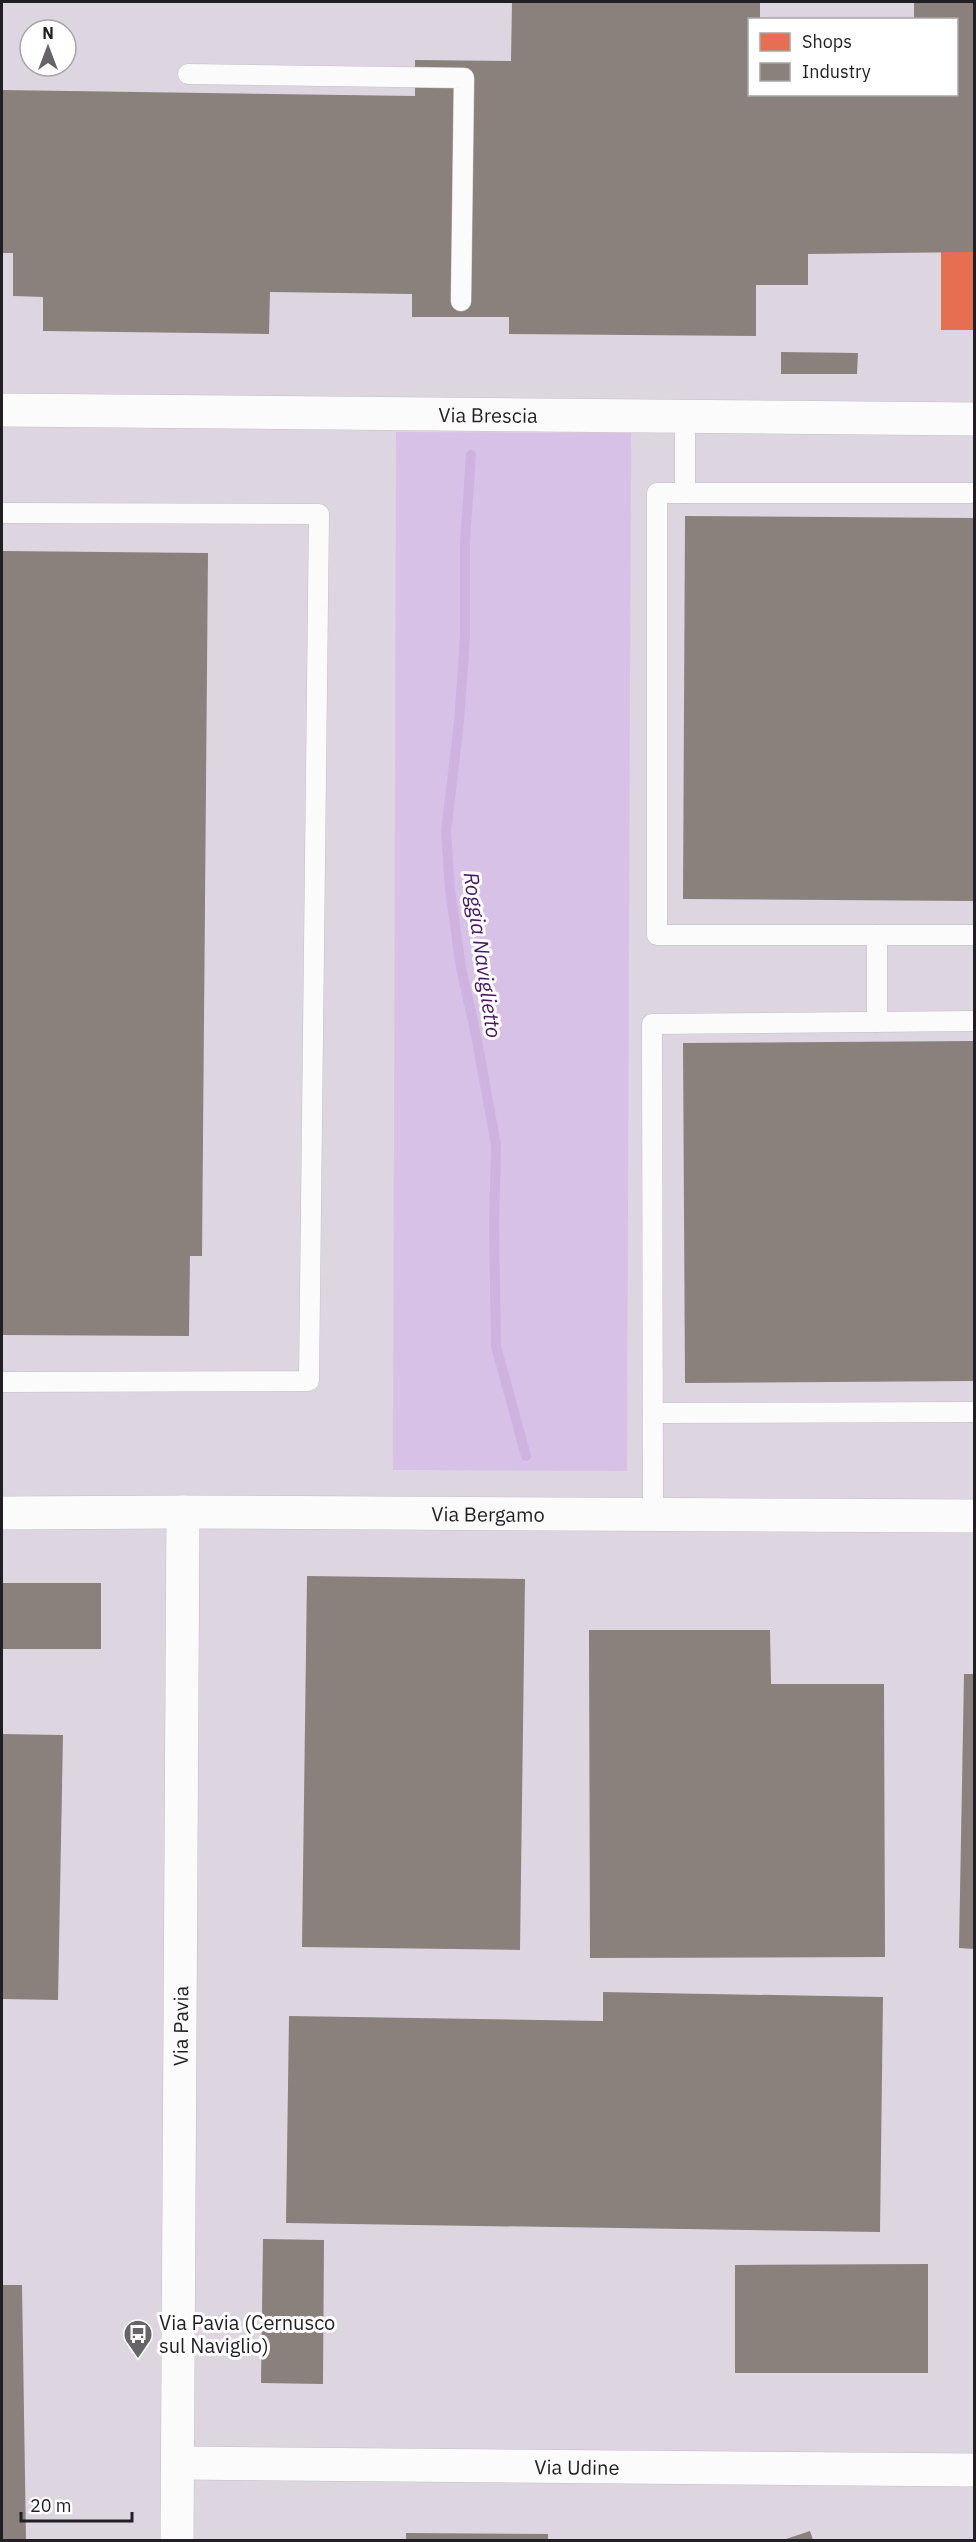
<svg xmlns="http://www.w3.org/2000/svg" width="976" height="2542" viewBox="0 0 976 2542" font-family="'IBM Plex Sans',sans-serif">
  <style>
    .built { fill: #ddd6e1; fill-rule: evenodd }
    .forest { fill: #d8c1e7 }
    .shops { fill: #e76f51 }
    .industry { fill: #8a817c }
    .lines { fill: none; stroke-linecap: round; stroke-linejoin: round }
    .stream { stroke: #ceb3e1; stroke-width: 10 }
    .service-casing { stroke: #c2bfc4; stroke-width: 21 }
    .minor-casing { stroke: #c2bfc4; stroke-width: 34 }
    .service { stroke: #fcfbfc; stroke-width: 20 }
    .minor { stroke: #fcfbfc; stroke-width: 33 }
    .labels { text-anchor: middle; dominant-baseline: central; stroke-width: 6; stroke-linejoin: round; paint-order: stroke }
    .street-label { font-size: 20px; fill: #211f23; stroke: #fff }
    .poi-label { font-size: 20px; fill: #211f23; stroke: #fff; text-anchor: start }
    .water-label { font-size: 21px; font-style: italic; fill: #491763; stroke: #fff }
  </style>
  <rect width="100%" height="100%" fill="#e8e5ea"/>
  <path class="built" d="M2,2H974V2540H2ZM750,20H956V94H750ZM30,30H66V66H30Z"/>
  <polygon class="forest" points="396,432 631,433 627,1471 393,1470"/>
  <rect class="shops" x="941" y="252" width="33" height="78"/>
  <g class="industry">
    <polygon points="512,2 760,2 760,20 750,20 750,94 956,94 956,20 914,20 914,2 974,2 974,252 808,254 808,285 756,285 756,336 509,334 509,317 412,317 412,294 270,292 269,334 43,331 43,297 13,296 13,253 2,253 2,90 415,96 415,60 511,61"/>
    <polygon points="781,352 858,353 857,374 781,374"/>
    <polygon points="685,516 974,518 974,901 683,899"/>
    <polygon points="2,551 208,553 202,1256 190,1256 189,1336 2,1335"/>
    <polygon points="974,1041 974,1381 685,1383 683,1043"/>
    <polygon points="307,1576 525,1579 520,1950 302,1947"/>
    <rect x="2" y="1583" width="99" height="66"/>
    <polygon points="589,1630 770,1630 771,1684 884,1684 885,1957 590,1958"/>
    <polygon points="964,1674 974,1674 974,1949 959,1948"/>
    <polygon points="2,1734 63,1735 58,2000 2,1999"/>
    <polygon points="603,1992 883,1997 880,2232 286,2223 289,2016 603,2021"/>
    <polygon points="263,2239 324,2240 323,2384 261,2383"/>
    <polygon points="928,2264 928,2373 735,2373 735,2265"/>
    <polygon points="2,2285 22,2285 26,2540 2,2540"/>
    <polygon points="810,2531 813,2540 783,2540"/>
    <polygon points="406,2533 548,2534 548,2540 406,2540"/>
  </g>
  <g class="lines">
    <polyline class="stream" points="471,455 465,542 465,637 459,722 446,832 450,890 461,968 476,1035 496,1145 494,1225 496,1346 526,1456"/>
    <g class="service-casing">
      <g id="service">
        <polyline points="188,74 464,78 461,301"/>
        <polyline points="685,416 685,493"/>
        <polyline points="974,493 657,493 657,935 974,935"/>
        <polyline points="2,513 319,514 309,1381 2,1382"/>
        <polyline points="877,935 877,1022"/>
        <polyline points="653,1413 974,1412"/>
        <polyline points="653,1514 652,1024 974,1021"/>
      </g>
    </g>
    <g class="minor-casing">
      <g id="minor">
        <path id="s1" d="M2,410L974,419"/>
        <path id="s2" d="M2,1513L183,1512L974,1516"/>
        <path id="s3" d="M178,2463L974,2470"/>
        <path id="s4" d="M177,2540L183,1512"/>
      </g>
    </g>
    <use href="#service" class="service"/>
    <use href="#minor" class="minor"/>
  </g>
  <defs>
    <g id="bus-pin" transform="scale(1.5)"><path d="M0 17L-7.5 6A9.5 9.5 0 1 1 7.5 6Z" fill="#676469" stroke="#fff"/><path d="M-5-6H5V4H4V6H2V4H-2V6H-4V4H-5ZM-3.5-4V0h7V-4ZM-3.5 1.2v1.5H-2V1.2ZM2 1.2v1.5H3.5V1.2Z" fill="#fff"/></g>
  </defs>
  <g fill-rule="evenodd">
    <use href="#bus-pin" x="138" y="2334"/>
  </g>
  <g class="labels">
    <g class="street-label">
      <text stroke="none"><textPath href="#s1" startOffset="486">Via Brescia</textPath></text>
      <text stroke="none"><textPath href="#s2" startOffset="486">Via Bergamo</textPath></text>
      <text stroke="none"><textPath href="#s4" startOffset="514">Via Pavia</textPath></text>
      <text stroke="none"><textPath href="#s3" startOffset="399">Via Udine</textPath></text>
    </g>
    <g class="poi-label">
      <text x="159" y="2322">Via Pavia (Cernusco<tspan x="159" dy="23">sul Naviglio)</tspan></text>
    </g>
    <g class="water-label">
      <text transform="translate(483 955) rotate(82)">Roggia Naviglietto</text>
    </g>
  </g>
  <rect width="976" height="2542" fill="none" stroke="#211f23" stroke-width="6"/>
  <rect x="748" y="18" width="210" height="78" fill="#ffffff" stroke="#a6a5a7" stroke-width="1.5"/>
  <rect x="760" y="33" width="30" height="18" fill="#e76f51" stroke="#a6a5a7" stroke-width="1.5"/>
  <text x="802" y="48" font-size="18" fill="#211f23">Shops</text>
  <rect x="760" y="63" width="30" height="18" fill="#8a817c" stroke="#a6a5a7" stroke-width="1.5"/>
  <text x="802" y="78" font-size="18" fill="#211f23">Industry</text>
  <g transform="translate(48 48)"><circle r="28" fill="#ffffff" stroke="#a6a5a7" stroke-width="1.5"/>
  <path d="M0-4.5L10 22L0 15L-10 22Z" fill="#676469"/>
  <text y="-9" font-size="16" font-weight="bold" text-anchor="middle" fill="#211f23">N</text>
  </g>
  <path d="M21 2512v9h111v-9" fill="none" stroke="#211f23" stroke-width="3"/>
  <text x="30" y="2512" font-size="18" fill="#211f23" stroke="#ffffff" stroke-width="4.5" paint-order="stroke">20 m</text>
</svg>
